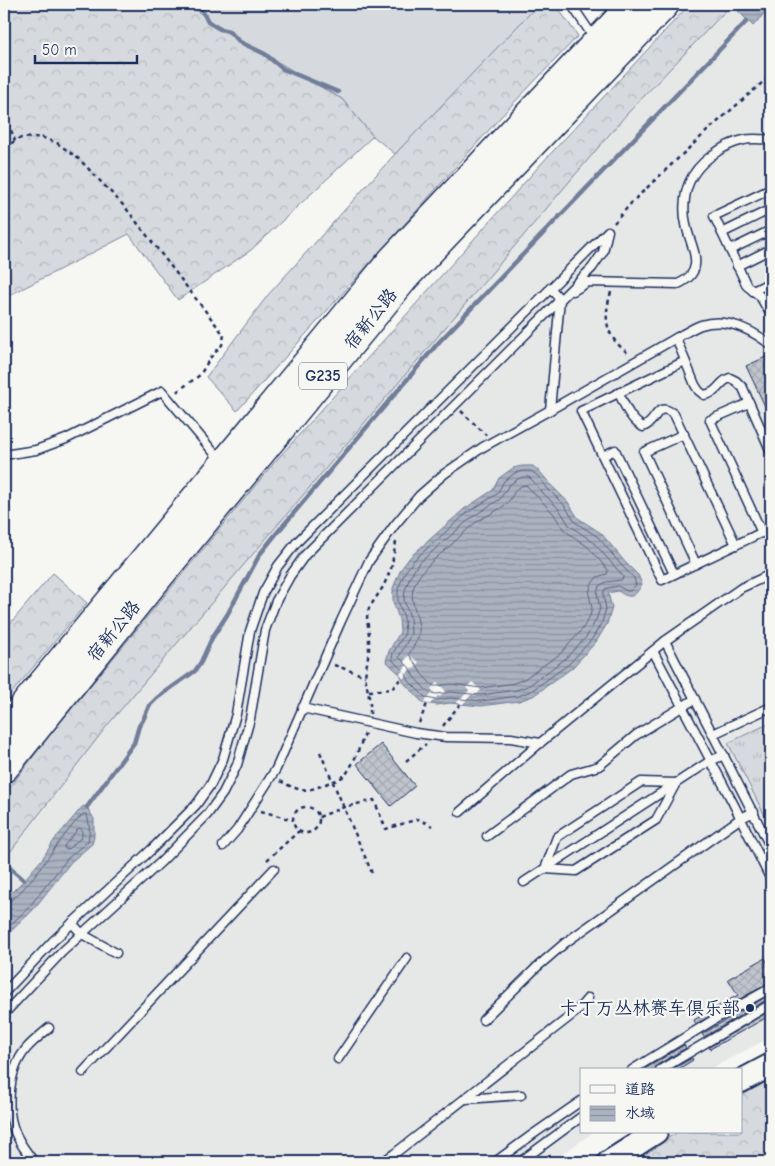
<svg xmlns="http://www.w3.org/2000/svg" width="775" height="1166" viewBox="0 0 775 1166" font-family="'Comic Neue','LXGW WenKai TC',sans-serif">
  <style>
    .built { fill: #e6e7e7 }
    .grass { fill: url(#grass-tufts); stroke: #78849e }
    .forest { fill: url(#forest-crowns); stroke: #78849e }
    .garden { fill: #d6d9dd; stroke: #78849e }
    .water { fill: url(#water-rules); stroke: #717e99 }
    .pier { fill: #f6f6f2 }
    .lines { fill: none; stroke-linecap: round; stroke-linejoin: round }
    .shore { stroke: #556385; stroke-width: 1 }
    .stream { stroke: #717e99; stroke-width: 4.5 }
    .building { fill: url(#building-cross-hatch); stroke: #1b2f5e }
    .service-casing { stroke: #1b2f5e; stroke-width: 11 }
    .secondary-casing { stroke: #1b2f5e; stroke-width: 26 }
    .trunk-casing { stroke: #1b2f5e; stroke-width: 31 }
    .path { stroke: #1b2f5e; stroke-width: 2.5; stroke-dasharray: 4 4; stroke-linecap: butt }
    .service { stroke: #f6f6f2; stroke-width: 8 }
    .secondary { stroke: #f6f6f2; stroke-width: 22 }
    .trunk { stroke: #f6f6f2; stroke-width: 28 }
    .poi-dot { fill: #1b2f5e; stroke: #f6f6f2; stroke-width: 2 }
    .labels { text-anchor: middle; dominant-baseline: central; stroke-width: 4.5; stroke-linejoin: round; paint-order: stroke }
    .shield { fill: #f6f6f2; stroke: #5d6b8a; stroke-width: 1 }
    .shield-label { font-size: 16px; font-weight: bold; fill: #1b2f5e }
    .street-label { font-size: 18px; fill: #1b2f5e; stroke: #f6f6f2 }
    .poi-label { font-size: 18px; fill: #1b2f5e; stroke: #f6f6f2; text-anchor: end }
  </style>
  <defs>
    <pattern id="grass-tufts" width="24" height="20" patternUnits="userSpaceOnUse" patternTransform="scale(1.25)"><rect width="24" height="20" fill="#d6d9dd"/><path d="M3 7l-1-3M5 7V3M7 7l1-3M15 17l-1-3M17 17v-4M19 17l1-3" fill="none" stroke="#b7bbc0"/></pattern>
    <pattern id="forest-crowns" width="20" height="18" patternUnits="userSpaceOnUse" patternTransform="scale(1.25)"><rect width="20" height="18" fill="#d6d9dd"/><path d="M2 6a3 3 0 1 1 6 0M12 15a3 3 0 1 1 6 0" fill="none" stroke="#b7bbc0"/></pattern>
    <pattern id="water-rules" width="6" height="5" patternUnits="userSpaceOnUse" patternTransform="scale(1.25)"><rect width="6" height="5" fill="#abb2c0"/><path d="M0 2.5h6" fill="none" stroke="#8a919f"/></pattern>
    <pattern id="building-cross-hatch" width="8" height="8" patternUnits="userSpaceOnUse" patternTransform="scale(1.25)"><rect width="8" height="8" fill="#c0c4cd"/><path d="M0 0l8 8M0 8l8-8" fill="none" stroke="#a4a9b2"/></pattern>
  </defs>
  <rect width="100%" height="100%" fill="#f6f6f2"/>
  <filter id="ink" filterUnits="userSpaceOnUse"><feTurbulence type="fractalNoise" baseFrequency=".02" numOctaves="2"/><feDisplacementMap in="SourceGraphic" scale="10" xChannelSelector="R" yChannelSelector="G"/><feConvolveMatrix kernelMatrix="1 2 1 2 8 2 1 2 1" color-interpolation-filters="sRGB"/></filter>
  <g filter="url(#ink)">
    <polygon class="built" points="732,4 771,4 771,1037 708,1070 581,1070 581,1132 594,1132 550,1162 4,1162 4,860 106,727 626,115"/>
    <polygon class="grass" points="768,724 771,730 771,828 728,743"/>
    <g class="forest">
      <polygon points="4,4 188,4 224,31 342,99 373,136 251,250 178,300 129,234 4,298"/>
      <polygon points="539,4 555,4 578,36 507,110 237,411 206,377 268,295 458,84"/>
      <polygon points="690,4 732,4 626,115 106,727 4,860 4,795 49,736 273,464 541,164"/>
      <polygon points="53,573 87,603 4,702 4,631"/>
      <polygon points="771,1079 771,1162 643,1162 640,1155 678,1132 741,1132 741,1096"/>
    </g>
    <polygon class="garden" points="188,4 539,4 395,154 373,136 342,99 224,31"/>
    <g class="water">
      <polygon points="747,4 771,4 771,6 753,26 738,11"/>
      <path d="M522,466H533L541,473L551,485L568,502L578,518L601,533L625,562L638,575L642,584C635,597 631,600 618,591L608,593L612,608L607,624L596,642L572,668L533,696L519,701L481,706L450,703L437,705L423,703L404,683L400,674L393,668L386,661L389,651L400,632L399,619L393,602V588L401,569L410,557L464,509L493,490L499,478L513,468Z"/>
      <polygon points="83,806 87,807 94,819 94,837 92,844 71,862 33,910 4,938 4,900 24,880 42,859 55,839"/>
    </g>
    <g class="pier">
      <polygon points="409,655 419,662 414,669 411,668 403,679 400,674 407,665 404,662"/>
      <polygon points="437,682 446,691 440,697 438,696 430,704 423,703 434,692 431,689"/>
      <polygon points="472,682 481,690 475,696 472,694 463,704 456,703 469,691 466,688"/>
    </g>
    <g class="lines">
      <g class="shore">
        <polygon points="523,471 531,471 538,476 547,488 564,505 575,522 598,537 622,566 634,578 636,585 630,591 627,591 618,586 608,588 605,589 603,594 606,609 602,622 592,639 569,664 531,691 518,696 481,701 450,698 437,700 426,698 409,681 404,671 397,665 392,659 393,653 405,633 404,617 398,601 398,589 405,572 414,560 467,513 497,494 504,481 515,473"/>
        <polygon points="523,477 529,477 533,481 543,493 559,509 569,525 593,542 623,576 623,578 621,580 606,582 599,586 597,594 600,608 596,620 587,636 565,659 528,686 516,690 481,695 451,692 437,694 429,693 414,677 409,667 399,657 411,634 410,617 404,600 405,590 411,575 418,564 471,518 500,499 509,485 518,479"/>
        <path d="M526,485L553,513L564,530L588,547L608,570L607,574L597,577L591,585L589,594L592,608L590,616L581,631L560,654L524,679L514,683L481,688L451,684L437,686H433L421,673L416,664L409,655C411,649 417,642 419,635C421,620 409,601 413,590C418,570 438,557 452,544C460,537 467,529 475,523C485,516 496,512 505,505C514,498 513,486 526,485Z"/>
        <polygon points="80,828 82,830 82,837 68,849 65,849 64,846 78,829"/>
        <path d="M4,903C19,902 50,854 60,841C67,832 75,822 83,814H86C90,821 90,833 88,841L68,858L29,907L4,931"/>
      </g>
      <g class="stream">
        <polyline points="199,4 208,22 220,29 229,31 240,42 265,54 283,69 338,92"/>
        <polyline points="87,807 134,743 139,726 143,720 149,706 157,698 195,671 201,662 212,638 227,615 260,554 276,534 439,342 747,21"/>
        <polyline points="4,863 24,880"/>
      </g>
    </g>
    <g class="building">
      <polygon points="768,356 771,364 771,419 746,366"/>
      <polygon points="381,744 415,786 391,806 357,764"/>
      <polygon points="765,958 771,969 771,982 768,983 696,1024 694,1020 738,995 728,979"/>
      <polygon points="771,994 771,998 768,999 704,1037 702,1034"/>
      <polygon points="771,1010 771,1015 710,1049 709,1047"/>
      <polygon points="684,1045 686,1048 657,1065 654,1070 643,1070"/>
      <polygon points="692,1058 693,1060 677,1070 671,1070"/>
    </g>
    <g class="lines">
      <g class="service-casing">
        <g id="service">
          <polyline points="571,4 594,38"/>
          <polyline points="771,189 714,216 747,286 760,296 768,310 771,313"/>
          <polyline points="722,233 771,209"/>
          <polyline points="730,250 771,230"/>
          <polyline points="737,266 771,249"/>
          <path d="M573,291L588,282L678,284C687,280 694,275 695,265C697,252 688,238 686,224C683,212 684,195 689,183C697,163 723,144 744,140C753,138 763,140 771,139"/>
          <polyline points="753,291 771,282"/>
          <path d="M676,338L695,385L699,391L704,395C719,393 718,382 730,378L736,381L743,388L771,452"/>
          <polyline points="685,361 581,411 662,580 771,528"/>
          <path d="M619,393C625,406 630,420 643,427C658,422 655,400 674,414L736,545"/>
          <polyline points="749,403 710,420 762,533"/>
          <polyline points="550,410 560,299 550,288"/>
          <polyline points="684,434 644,452 696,564"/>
          <polyline points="4,455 36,450 66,439 162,391 221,461"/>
          <polyline points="603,456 615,450 674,574"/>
          <polyline points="665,641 771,848"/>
          <polyline points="653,651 733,803 771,880"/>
          <polyline points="302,708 416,733 446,737 511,738 540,743"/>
          <polyline points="713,734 771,707"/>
          <polygon points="641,782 676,783 656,820 576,871 545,869 557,837"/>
          <polyline points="460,812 540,743 665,641 741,588 771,574"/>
          <polyline points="487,836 571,774 599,766 636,735 695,699"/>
          <path d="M223,846L237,830L276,769L341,621L369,561L394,526L419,496L444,474L483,447L550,410L683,334C689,331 695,327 701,325C726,317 752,330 771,345"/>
          <polyline points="524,882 710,761 724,755"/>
          <polyline points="72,923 82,934 116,953"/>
          <polyline points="4,993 53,941 152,849 196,805 211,784 223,759 236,714 250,631 263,593 278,566 297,542 608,231 603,252 592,268 305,555 290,576 276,601 265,630 250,719 237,765 223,793 207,815 162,861 62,952 4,1014"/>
          <polyline points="483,1020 537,967 565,943 741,818 754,812"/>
          <polyline points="338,1059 407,958"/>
          <polyline points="632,1070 715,1019 771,988"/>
          <polyline points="660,1070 771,1004"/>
          <polyline points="83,1072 274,869"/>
          <polyline points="466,1099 521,1095"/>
          <path d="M34,1162C29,1155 23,1148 19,1140C4,1115 7,1072 26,1049C33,1041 41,1035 49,1028"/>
          <polyline points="382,1162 394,1154 577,1011 588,998"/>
          <polyline points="495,1162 532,1135 581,1101"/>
          <polyline points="520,1162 581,1117"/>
        </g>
      </g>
      <g class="secondary-casing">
        <g id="secondary">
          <polyline points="741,1081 771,1065"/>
          <polyline points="609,1162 656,1132"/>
        </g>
      </g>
      <g class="trunk-casing">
        <g id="trunk">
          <polyline points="4,730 393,259 633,4"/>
          <polyline points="4,768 142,597 406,276 665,4"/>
        </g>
      </g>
      <g class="path">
        <polyline points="4,116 8,122 15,141"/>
        <polyline points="4,147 21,138 41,137 57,143 79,159 125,207 224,335 222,345 210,358 200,375 175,393"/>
        <polyline points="614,223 633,201 706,132 771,75"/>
        <path d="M611,292C603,319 605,336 628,353"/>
        <polyline points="461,411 486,435"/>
        <polyline points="334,665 365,676"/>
        <polyline points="369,691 392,689 402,677"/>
        <polyline points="370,714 370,702 365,676 369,650 369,635 367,617 369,608 383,587 391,569 396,542"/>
        <polyline points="419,723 427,704"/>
        <polyline points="443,726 460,704"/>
        <polyline points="320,752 372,873"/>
        <polyline points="406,761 426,744"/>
        <path d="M280,781C302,792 305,793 328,783C334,781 341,779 346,774C355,762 360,745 366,731"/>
        <circle cx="306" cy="820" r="13"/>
        <polyline points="261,811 293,820"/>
        <polyline points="319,817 344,807 374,800 386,829 418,819 432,826"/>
        <polyline points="267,860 299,831"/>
      </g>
      <use href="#service" class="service"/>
      <use href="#secondary" class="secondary"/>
      <use href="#trunk" class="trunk"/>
    </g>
  </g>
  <circle class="poi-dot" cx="750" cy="1008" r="5"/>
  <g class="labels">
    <rect class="shield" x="299" y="362.5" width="48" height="27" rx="4"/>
    <g class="shield-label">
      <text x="323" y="376">G235</text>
    </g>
    <g class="street-label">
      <text transform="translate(371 319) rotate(-51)">宿新公路</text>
      <text transform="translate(114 631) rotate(-51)">宿新公路</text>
    </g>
    <g class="poi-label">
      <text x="740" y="1008">卡丁万丛林赛车俱乐部</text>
    </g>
  </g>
  <rect width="775" height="1166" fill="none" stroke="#f6f6f2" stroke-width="20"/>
  <rect x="10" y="10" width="755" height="1146" fill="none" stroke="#1b2f5e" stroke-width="2" filter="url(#ink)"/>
  <rect x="580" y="1068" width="162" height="65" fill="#f6f6f2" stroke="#9ea6b7"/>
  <rect x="590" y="1085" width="25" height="8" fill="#f6f6f2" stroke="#9ea6b7"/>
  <text x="625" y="1094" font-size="15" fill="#1b2f5e">道路</text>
  <rect x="590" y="1106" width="25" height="15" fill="url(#water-rules)" stroke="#9ea6b7"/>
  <text x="625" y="1118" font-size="15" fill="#1b2f5e">水域</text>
  <path d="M35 55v8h102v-8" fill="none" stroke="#1b2f5e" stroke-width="2.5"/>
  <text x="42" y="55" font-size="15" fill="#1b2f5e" stroke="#f6f6f2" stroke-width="4" paint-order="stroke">50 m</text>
</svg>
